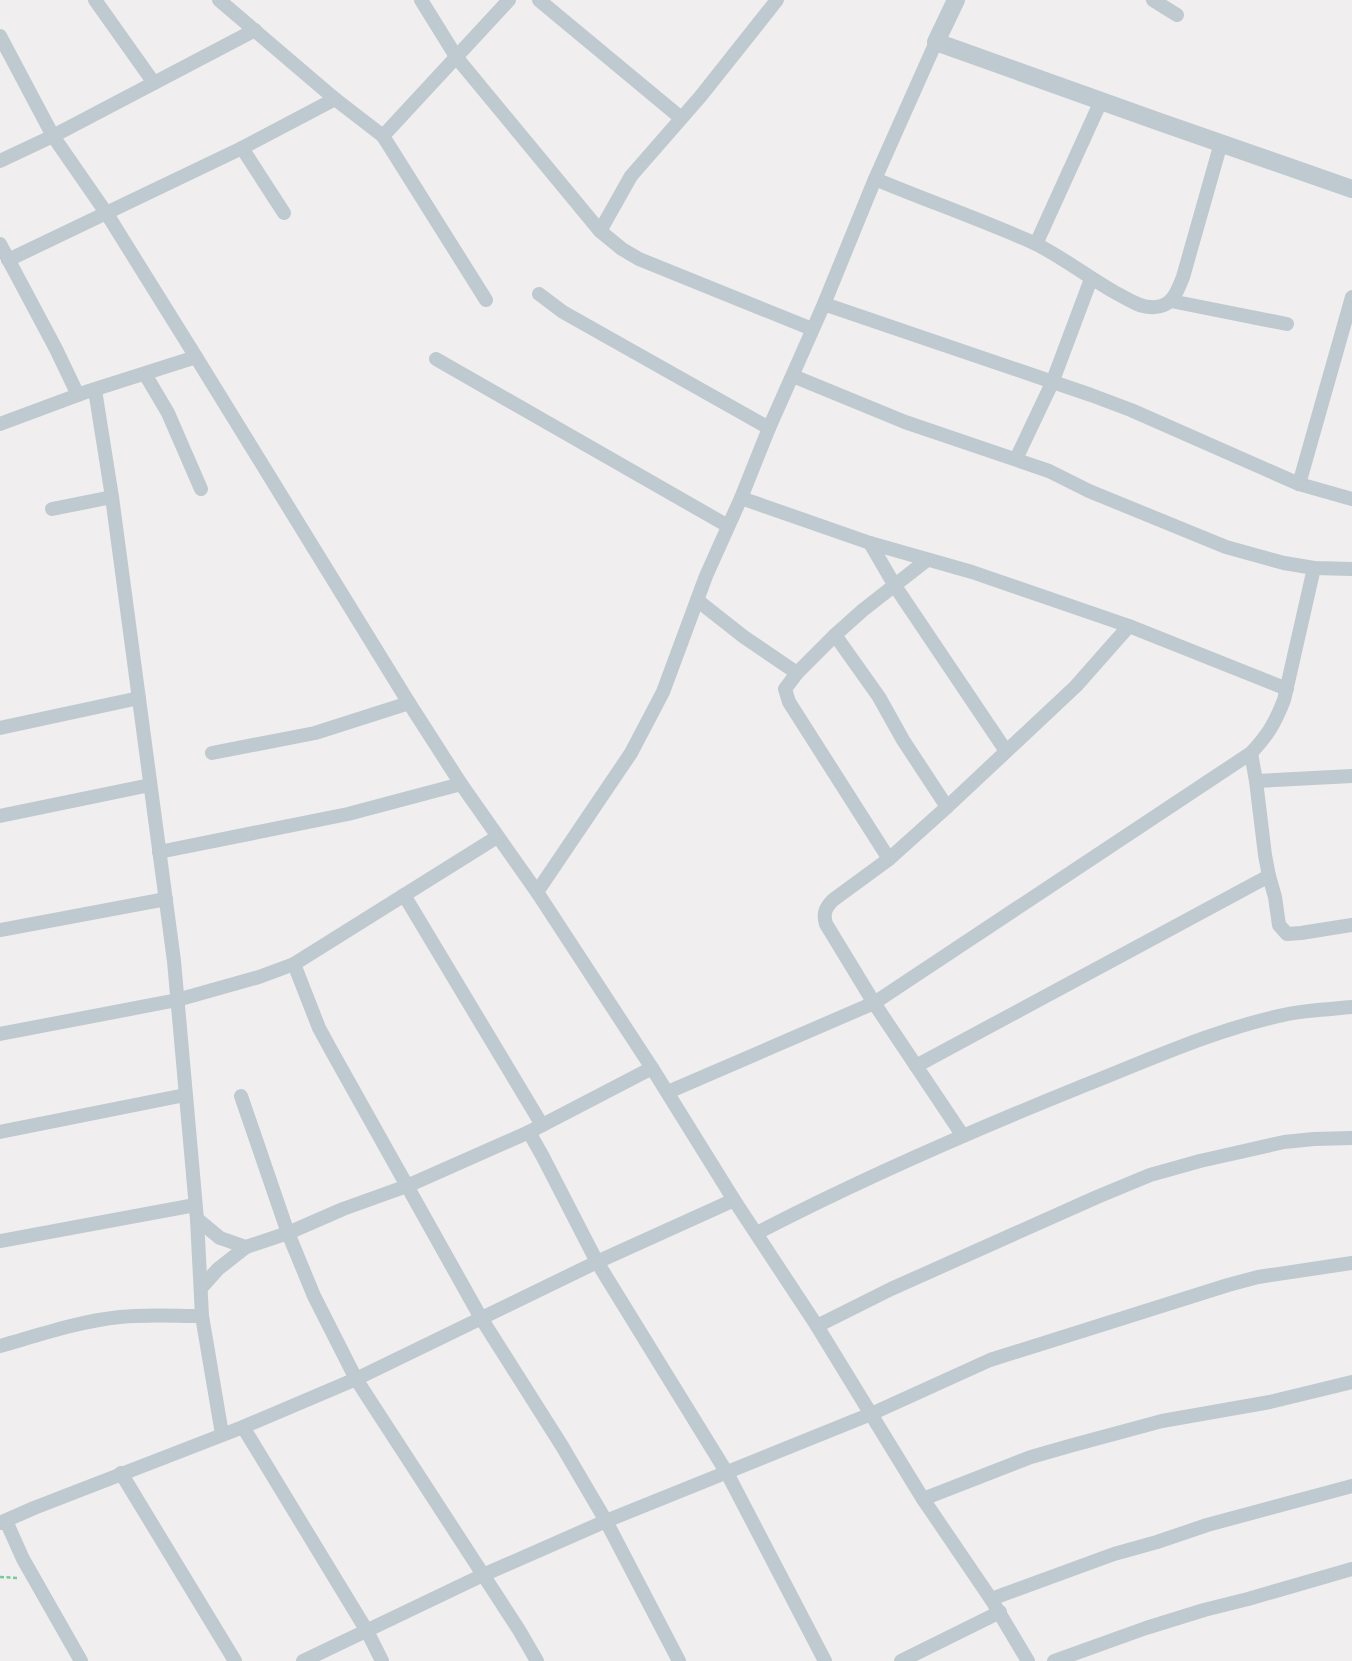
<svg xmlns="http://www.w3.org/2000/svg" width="1352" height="1661" viewBox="0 0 1352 1661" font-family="Figtree,sans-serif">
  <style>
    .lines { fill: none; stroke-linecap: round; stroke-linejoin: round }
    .path { stroke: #75cb9a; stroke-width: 2.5; stroke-dasharray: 4 2.5; stroke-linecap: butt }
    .minor { stroke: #bec9d0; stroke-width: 14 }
    .tertiary { stroke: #bec9d0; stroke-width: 18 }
  </style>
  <rect width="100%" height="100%" fill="#f0eeee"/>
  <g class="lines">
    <polyline class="path" points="0,1577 18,1578"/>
    <g class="minor">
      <polyline points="95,0 154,83"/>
      <polyline points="219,0 335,99 383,136 486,300"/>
      <polyline points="421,0 457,58 600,231 622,249 639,259 812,329"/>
      <polyline points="539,0 681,118"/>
      <polyline points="1153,0 1177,15"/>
      <polyline points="0,36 53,136 107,214 196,357 409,703 461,784 537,892 652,1068 734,1200 817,1326 923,1499 991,1599 1028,1661"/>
      <polyline points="383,136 509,0"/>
      <polyline points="242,148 284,213"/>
      <polyline points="0,161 53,136 255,30"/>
      <path d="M875,179C928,201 982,220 1034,243C1061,256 1089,278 1116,293C1126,298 1139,307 1150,307C1171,309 1177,293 1183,277L1221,143"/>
      <polyline points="600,231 631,176 700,97 777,0"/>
      <polyline points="0,244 56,349 78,395"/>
      <polyline points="1036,244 1101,101"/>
      <polyline points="8,260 242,148 335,99"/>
      <polyline points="539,294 563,312 769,428"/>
      <polyline points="1171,301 1287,324"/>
      <polyline points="824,304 1091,395 1131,410 1299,484 1352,499"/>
      <polyline points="436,359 728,526"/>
      <polyline points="145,374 168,413 201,489"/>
      <polyline points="793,376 905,422 1049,471 1089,491 1226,547 1284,563 1314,568 1352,569"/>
      <polyline points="95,390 112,497 174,961 197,1219 202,1316 222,1434"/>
      <polyline points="0,424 86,392 196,357"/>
      <polyline points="1016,459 1052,383 1091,279"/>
      <polyline points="1299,484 1352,297"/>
      <polyline points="741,498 870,543 972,572 1129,626 1287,689"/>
      <polyline points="52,509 112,497"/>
      <polyline points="870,543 895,586 1006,751"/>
      <polyline points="697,600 744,637 797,673"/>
      <polyline points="835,635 879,697 903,740 947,807"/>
      <polyline points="0,728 139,698"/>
      <polyline points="212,753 315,733 409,703"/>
      <polyline points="1251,753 1256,781 1352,776"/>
      <polyline points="0,816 150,785"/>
      <polyline points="159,852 348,814 461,784"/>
      <polyline points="889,859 789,702 785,689 797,673 835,635 863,610 927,560"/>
      <polyline points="1269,876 1275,897 1279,925 1287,934 1301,933 1352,925"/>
      <polyline points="537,892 631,753 663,692 706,576 741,498 769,428 824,304 875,179 936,42"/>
      <polyline points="404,895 542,1125"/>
      <polyline points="0,930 166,899"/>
      <polyline points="294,964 319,1028 331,1050 481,1318 562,1446 606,1521 679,1661"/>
      <polyline points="0,1034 177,1000 259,977 294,964 497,837"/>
      <polyline points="916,1066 1269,876 1265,855 1256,781"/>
      <path d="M668,1092L874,1003L1251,753C1268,735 1275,723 1284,700L1314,568"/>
      <polyline points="241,1096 288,1233 314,1296 356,1379 519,1630 537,1661"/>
      <polyline points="0,1132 185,1095"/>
      <polyline points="529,1132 543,1157 597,1262 727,1473 825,1661"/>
      <path d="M963,1136L874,1003L826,924C823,914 825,908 833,900L889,859L947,807L1076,686L1129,626"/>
      <polyline points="197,1219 220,1238 246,1247 288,1233 343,1209 407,1186 529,1132 652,1068"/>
      <path d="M757,1233C861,1179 969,1132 1078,1088C1147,1061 1215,1029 1288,1014C1309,1010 1331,1009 1352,1007"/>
      <polyline points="0,1241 195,1205"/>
      <polyline points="201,1288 218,1269 246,1247"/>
      <polyline points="817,1326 891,1289 1097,1197 1150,1175 1200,1161 1284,1142 1314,1139 1352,1138"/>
      <path d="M0,1346C39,1335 80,1321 120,1317C147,1314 174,1316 202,1316"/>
      <polyline points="243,1427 367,1631 382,1661"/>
      <polyline points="121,1473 235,1661"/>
      <polyline points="923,1499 1031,1457 1073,1445 1162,1421 1270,1402 1352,1382"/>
      <polyline points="6,1521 23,1559 81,1661"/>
      <polyline points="0,1523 34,1508 243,1427 356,1379 597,1262 734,1200"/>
      <polyline points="991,1599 1114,1554 1157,1542 1207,1525 1352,1486"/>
      <polyline points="303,1661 483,1575 606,1521 871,1414 990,1360 1228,1285 1258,1277 1352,1263"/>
      <polyline points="901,1661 1000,1612"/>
      <polyline points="1054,1661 1146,1628 1204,1610 1248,1599 1352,1569"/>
    </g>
    <polyline class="tertiary" points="956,0 936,42 1157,121 1352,189"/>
  </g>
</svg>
